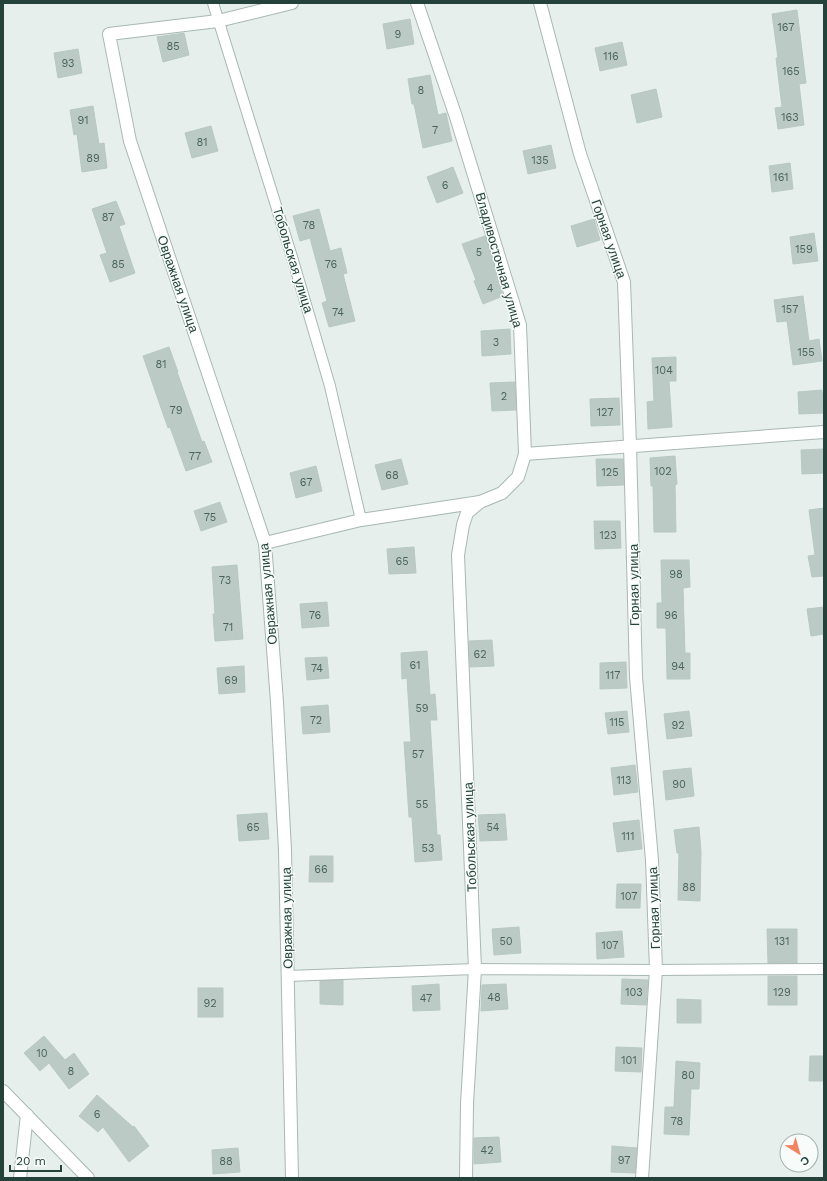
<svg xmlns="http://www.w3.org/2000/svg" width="827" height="1181" viewBox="0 0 827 1181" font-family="'Work Sans',sans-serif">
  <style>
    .building { fill: #bbcac4; stroke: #b8c9c2 }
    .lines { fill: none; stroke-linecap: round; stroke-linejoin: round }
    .service-casing { stroke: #a8b8b2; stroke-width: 12 }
    .minor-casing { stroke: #a8b8b2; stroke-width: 14 }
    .service { stroke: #fff; stroke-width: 10 }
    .minor { stroke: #fff; stroke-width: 12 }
    .labels { text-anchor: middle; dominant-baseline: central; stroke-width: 3; stroke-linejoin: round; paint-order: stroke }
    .number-label { font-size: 11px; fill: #4a645c }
    .street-label { font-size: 13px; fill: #24423a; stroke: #f7fbf9 }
  </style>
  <rect width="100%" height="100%" fill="#e6efeb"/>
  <g class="building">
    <polygon points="797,10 806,83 799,84 804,125 778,129 775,108 782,107 776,58 778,58 772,14"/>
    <polygon points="410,19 414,44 387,49 383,24"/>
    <polygon points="184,33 189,55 163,62 157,37"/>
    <polygon points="622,42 627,65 600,71 595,48"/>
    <polygon points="78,49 82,73 58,78 54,53"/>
    <polygon points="430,75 438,115 446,113 452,141 423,148 414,104 412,104 408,79"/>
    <polygon points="656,89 662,117 637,123 631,95"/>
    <polygon points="93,106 99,144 104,143 107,168 82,172 77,134 74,135 70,110"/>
    <polygon points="211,126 218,151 192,158 185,133"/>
    <polygon points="551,145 556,168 528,174 523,151"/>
    <polygon points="790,163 793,189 772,192 769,166"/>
    <polygon points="453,167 463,193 437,203 427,177"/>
    <polygon points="116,201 125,224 119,226 135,273 110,282 100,255 107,253 92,209"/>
    <polygon points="319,209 330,251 341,248 347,273 343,274 355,321 329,327 322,303 327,301 310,238 300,241 293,216"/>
    <polygon points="594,219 600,240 577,247 571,226"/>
    <polygon points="814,233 818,261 793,264 790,237"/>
    <polygon points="485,236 503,296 483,304 474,281 476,280 462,244"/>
    <polygon points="803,296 809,341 819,339 822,361 793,365 787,321 777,322 774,300"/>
    <polygon points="510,329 511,354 482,356 481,331"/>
    <polygon points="169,347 178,372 177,372 202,442 204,441 212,462 186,471 170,427 168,428 143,356"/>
    <polygon points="676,357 676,381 669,381 672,427 648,429 647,402 654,401 652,358"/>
    <polygon points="515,382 516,410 492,411 490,383"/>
    <polygon points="822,390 824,413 799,414 798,392"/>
    <polygon points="619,398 620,425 591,426 590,399"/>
    <polygon points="824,449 824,473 802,474 801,450"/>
    <polygon points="675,456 677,484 675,485 676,532 654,532 653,486 651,486 650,458"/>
    <polygon points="401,459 408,484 382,490 375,465"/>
    <polygon points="596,459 623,459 624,485 597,486"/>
    <polygon points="316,466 322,491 296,498 290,473"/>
    <polygon points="220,502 227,522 201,531 194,511"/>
    <polygon points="824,508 824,576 812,577 808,556 815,555 809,510"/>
    <polygon points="594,521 620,521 621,548 595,549"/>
    <polygon points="414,547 416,573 389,574 387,549"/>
    <polygon points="661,560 689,560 690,587 683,588 685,653 690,653 690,679 667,679 666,628 657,628 657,603 662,603"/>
    <polygon points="237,565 243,639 215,641 213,614 215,614 212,567"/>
    <polygon points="327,602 329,626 302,628 300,604"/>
    <polygon points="824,607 824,634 811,636 807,609"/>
    <polygon points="492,640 494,666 470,667 469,641"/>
    <polygon points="427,651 430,695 435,694 437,720 430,720 437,835 440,835 442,860 415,862 412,817 409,817 404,742 411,742 407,678 402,679 401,653"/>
    <polygon points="327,657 329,678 307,680 305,658"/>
    <polygon points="626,662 627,688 600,689 600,663"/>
    <polygon points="244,666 245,692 219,694 217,668"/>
    <polygon points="328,705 330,732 303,734 301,707"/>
    <polygon points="627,711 629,732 608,734 605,713"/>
    <polygon points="689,711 692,736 667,739 664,714"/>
    <polygon points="635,765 638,792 614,795 611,768"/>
    <polygon points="691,768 694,796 666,800 663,771"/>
    <polygon points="267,813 269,839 239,841 237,815"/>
    <polygon points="505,814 507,840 480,841 478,815"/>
    <polygon points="639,820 642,849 617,852 613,823"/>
    <polygon points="699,827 701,852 700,901 678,900 679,853 677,853 674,830"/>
    <polygon points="310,856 333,856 333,882 309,882"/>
    <polygon points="617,884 641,884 640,908 616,908"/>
    <polygon points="519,927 521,953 494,955 492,929"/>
    <polygon points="767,929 797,929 797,963 768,963"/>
    <polygon points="622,931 624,957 597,959 596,933"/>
    <rect x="768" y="976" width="29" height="29"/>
    <polygon points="622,979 648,980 646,1005 621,1004"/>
    <polygon points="343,980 343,1005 320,1004 320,981"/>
    <polygon points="439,984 440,1010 413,1011 412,986"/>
    <polygon points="506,984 508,1009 481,1011 482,985"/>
    <rect x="198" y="988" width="25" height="29"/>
    <polygon points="677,999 701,1000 701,1023 677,1023"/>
    <polygon points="44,1036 65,1060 74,1053 89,1074 69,1089 49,1063 40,1071 24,1053"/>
    <polygon points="616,1047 642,1048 641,1072 615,1071"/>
    <polygon points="810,1056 824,1056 824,1081 809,1081"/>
    <polygon points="676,1061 700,1063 699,1089 691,1089 689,1135 664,1134 665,1107 674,1107"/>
    <polygon points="97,1095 133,1127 134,1126 149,1146 129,1162 103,1127 98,1132 79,1116"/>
    <polygon points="499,1137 501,1162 474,1164 474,1138"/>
    <polygon points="612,1146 637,1148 635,1173 611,1172"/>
    <polygon points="238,1148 240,1172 213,1174 212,1150"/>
  </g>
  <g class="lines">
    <g class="service-casing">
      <g id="service">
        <polyline points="213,3 292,257 330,386 361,520"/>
        <polyline points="288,976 475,969 656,970 824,969"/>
      </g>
    </g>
    <g class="minor-casing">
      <g id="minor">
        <polyline points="540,3 580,154 624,282 630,445 636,677 652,860 656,970 642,1178"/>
        <polyline points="525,454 824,432"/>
        <polyline points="265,543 361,520 480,502 502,493 518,477 525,454 520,325 456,117 417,3"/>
        <polyline points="3,1091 88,1178"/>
        <polyline points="20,1178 27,1115"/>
        <polyline points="292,1178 285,850 277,702 265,543 130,141 109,34 218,21 292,3"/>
        <polyline points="466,1178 467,1104 475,969 458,555 463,525 467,513 480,502"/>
      </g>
    </g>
    <use href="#service" class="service"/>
    <use href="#minor" class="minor"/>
  </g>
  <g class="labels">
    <g class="number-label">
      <text x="786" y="27">167</text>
      <text x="398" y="34">9</text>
      <text x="173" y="46">85</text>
      <text x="611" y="56">116</text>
      <text x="68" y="63">93</text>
      <text x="791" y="71">165</text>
      <text x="421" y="90">8</text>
      <text x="790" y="117">163</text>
      <text x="83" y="120">91</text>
      <text x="435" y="130">7</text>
      <text x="202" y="142">81</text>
      <text x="93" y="158">89</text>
      <text x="540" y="160">135</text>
      <text x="781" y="177">161</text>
      <text x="445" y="185">6</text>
      <text x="108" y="217">87</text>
      <text x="309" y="225">78</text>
      <text x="804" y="249">159</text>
      <text x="479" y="252">5</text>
      <text x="118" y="264">85</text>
      <text x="331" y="264">76</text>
      <text x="490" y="288">4</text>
      <text x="790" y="309">157</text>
      <text x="338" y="312">74</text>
      <text x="496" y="342">3</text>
      <text x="806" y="352">155</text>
      <text x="161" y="364">81</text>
      <text x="664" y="370">104</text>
      <text x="504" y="396">2</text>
      <text x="176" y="410">79</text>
      <text x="605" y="412">127</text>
      <text x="195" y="456">77</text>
      <text x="663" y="471">102</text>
      <text x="610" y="472">125</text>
      <text x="392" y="475">68</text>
      <text x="306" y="482">67</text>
      <text x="210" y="517">75</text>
      <text x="608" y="535">123</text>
      <text x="402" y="561">65</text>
      <text x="676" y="574">98</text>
      <text x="225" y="580">73</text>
      <text x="315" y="615">76</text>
      <text x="671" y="615">96</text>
      <text x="228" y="627">71</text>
      <text x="480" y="654">62</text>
      <text x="415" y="665">61</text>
      <text x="678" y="666">94</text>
      <text x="317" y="668">74</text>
      <text x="613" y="675">117</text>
      <text x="231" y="680">69</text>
      <text x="422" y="708">59</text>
      <text x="316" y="720">72</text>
      <text x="617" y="722">115</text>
      <text x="678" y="725">92</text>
      <text x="418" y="754">57</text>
      <text x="624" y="780">113</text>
      <text x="679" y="784">90</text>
      <text x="422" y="804">55</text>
      <text x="253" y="827">65</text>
      <text x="493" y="827">54</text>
      <text x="628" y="836">111</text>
      <text x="428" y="848">53</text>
      <text x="321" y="869">66</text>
      <text x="689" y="887">88</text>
      <text x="629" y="896">107</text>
      <text x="506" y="941">50</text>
      <text x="782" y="941">131</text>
      <text x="610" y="945">107</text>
      <text x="634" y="992">103</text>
      <text x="782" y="992">129</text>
      <text x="494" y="997">48</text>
      <text x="426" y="998">47</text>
      <text x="210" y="1003">92</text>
      <text x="42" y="1053">10</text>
      <text x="629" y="1060">101</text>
      <text x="71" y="1071">8</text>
      <text x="688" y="1075">80</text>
      <text x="97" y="1114">6</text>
      <text x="677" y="1121">78</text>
      <text x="487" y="1150">42</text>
      <text x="624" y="1160">97</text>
      <text x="226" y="1161">88</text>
    </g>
    <g class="street-label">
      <text transform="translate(609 239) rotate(71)">Горная улица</text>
      <text transform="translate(293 260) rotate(73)">Тобольская улица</text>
      <text transform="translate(499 260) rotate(74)">Владивосточная улица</text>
      <text transform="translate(178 284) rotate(71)">Овражная улица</text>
      <text transform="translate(634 585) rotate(-91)">Горная улица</text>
      <text transform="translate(268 594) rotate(-95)">Овражная улица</text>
      <text transform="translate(470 837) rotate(-92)">Тобольская улица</text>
      <text transform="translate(654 908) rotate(-92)">Горная улица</text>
      <text transform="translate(287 918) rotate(-91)">Овражная улица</text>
    </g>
  </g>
  <rect width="827" height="1181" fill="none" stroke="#24423a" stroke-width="8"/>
  <g transform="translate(799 1153) rotate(143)"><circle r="19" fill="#f7fbf9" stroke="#a3b1ad"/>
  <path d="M0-3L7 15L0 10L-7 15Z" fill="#f4845f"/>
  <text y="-6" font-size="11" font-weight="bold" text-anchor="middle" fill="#24423a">С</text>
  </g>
  <path d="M10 1165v6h51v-6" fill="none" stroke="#24423a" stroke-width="2"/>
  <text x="16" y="1165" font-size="12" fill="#24423a" stroke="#f7fbf9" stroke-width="3" paint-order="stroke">20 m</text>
</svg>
